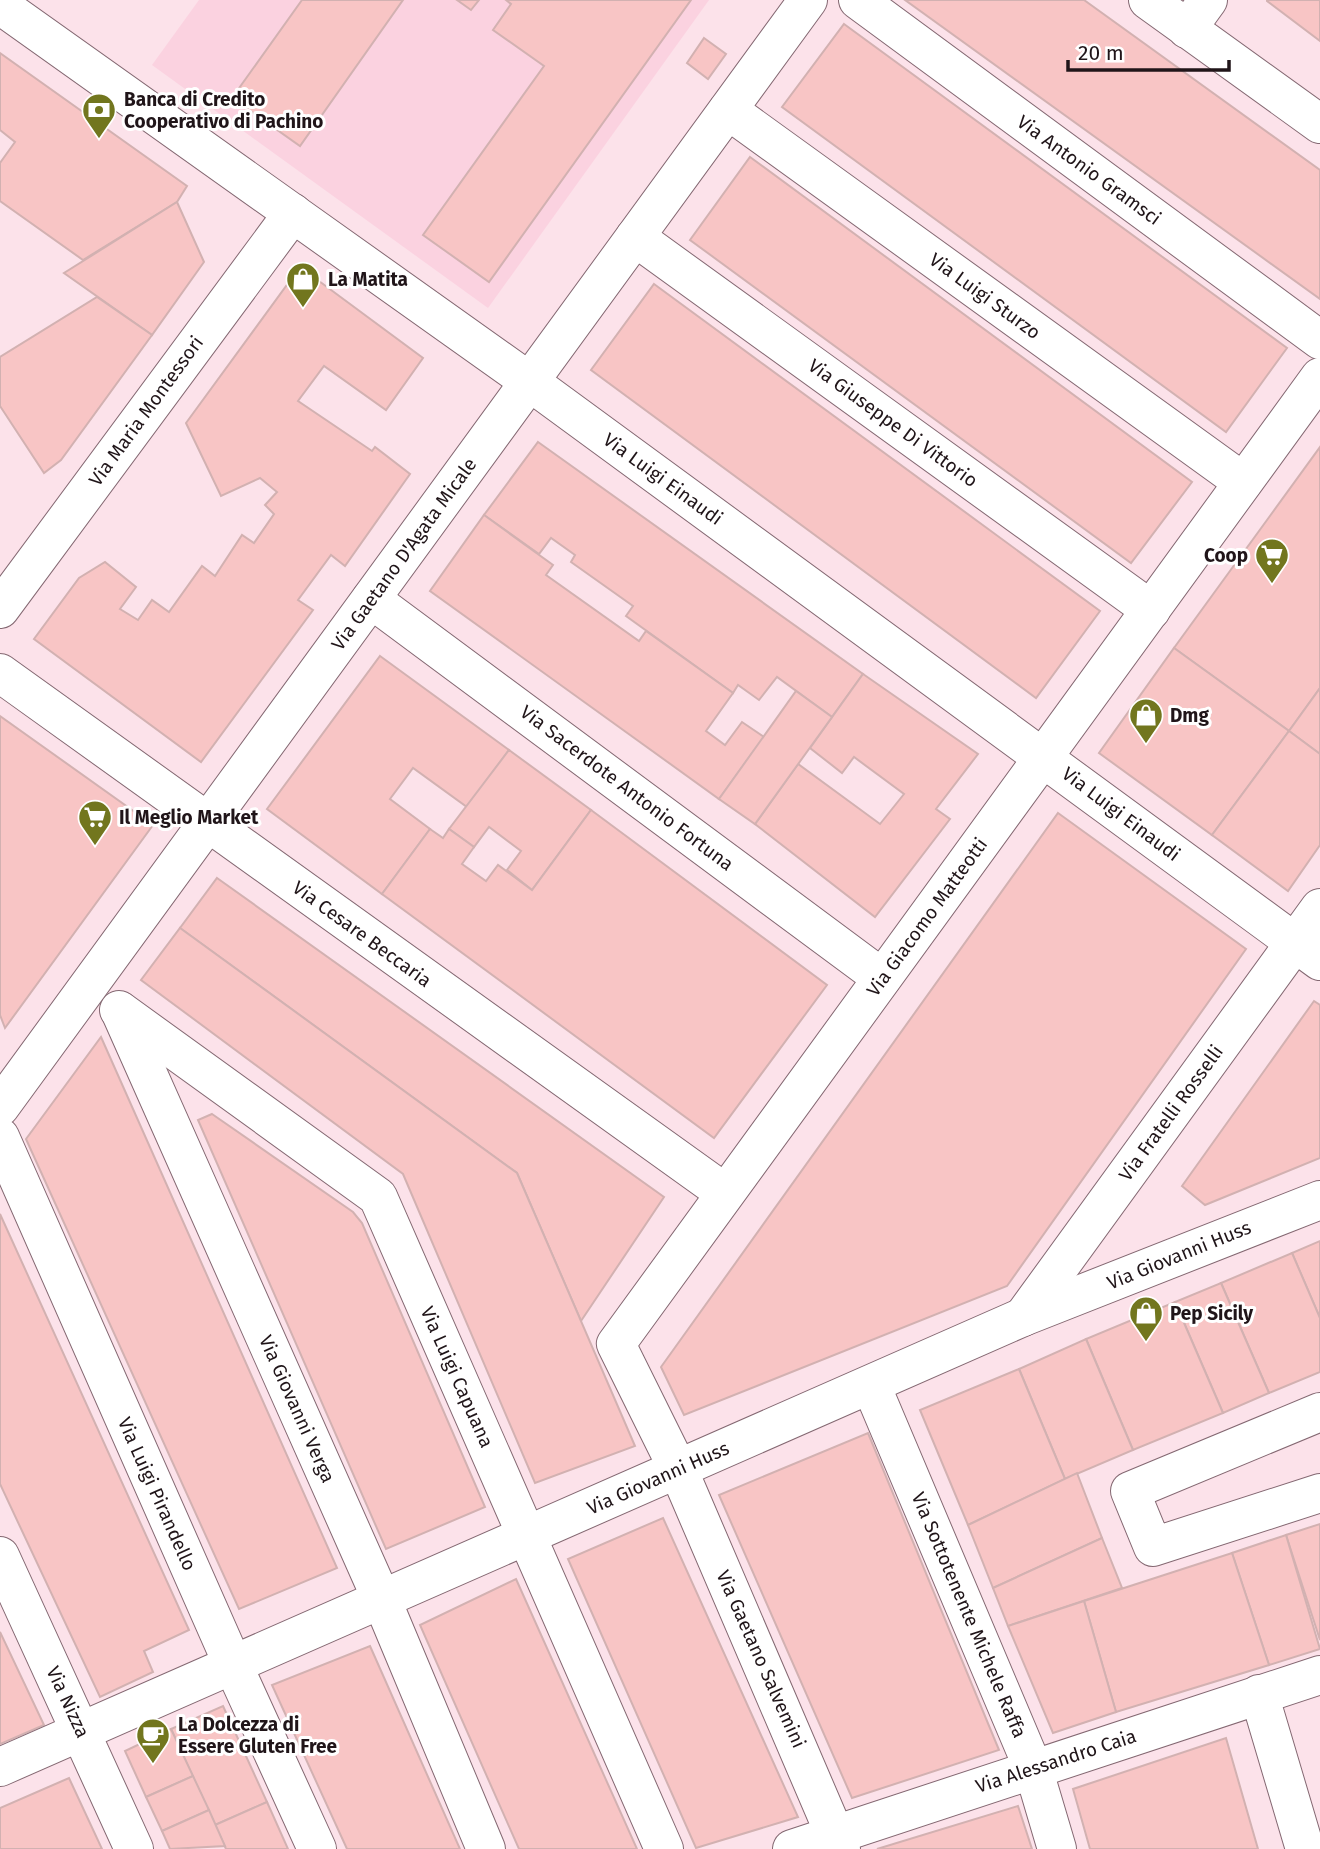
<svg xmlns="http://www.w3.org/2000/svg" width="1320" height="1849" viewBox="0 0 1320 1849" font-family="'Fira Sans',sans-serif">
  <style>
    .built { fill: #fbd2e0 }
    .building { fill: #f8c5c5; stroke: #d2b1b1; stroke-width: 2 }
    .lines { fill: none; stroke-linecap: round; stroke-linejoin: round }
    .minor-casing { stroke: #846872; stroke-width: 40 }
    .minor { stroke: #fff; stroke-width: 38 }
    .labels { text-anchor: middle; dominant-baseline: central; stroke-width: 6; stroke-linejoin: round; paint-order: stroke }
    .poi-label { font-size: 19px; font-weight: bold; fill: #201519; stroke: #fff; text-anchor: start }
    .street-label { font-size: 19px; fill: #201519; stroke: #fff }
  </style>
  <rect width="100%" height="100%" fill="#fce2ea"/>
  <polygon class="built" points="199,0 709,0 488,308 152,65"/>
  <g class="building">
    <polygon points="302,0 403,0 300,146 232,98"/>
    <polygon points="457,0 479,0 471,10"/>
    <polygon points="506,0 691,0 489,282 423,235 544,66 493,30 511,4"/>
    <polygon points="905,0 1084,0 1320,170 1320,299"/>
    <polygon points="1320,0 1320,41 1267,1 1267,0"/>
    <polygon points="844,24 1287,348 1226,432 782,107"/>
    <polygon points="704,38 726,54 708,79 687,63"/>
    <polygon points="0,53 187,186 177,202 83,260 0,201 0,163 15,142 0,130"/>
    <polygon points="750,157 1192,482 1131,563 690,240"/>
    <polygon points="177,202 204,262 152,335 64,273"/>
    <polygon points="300,267 423,358 386,410 324,366 298,401 372,451 375,447 410,474 345,566 331,555 298,600 313,610 201,762 34,639 79,578 105,562 136,587 120,609 138,620 152,600 169,612 202,566 215,576 242,535 254,543 274,514 265,505 277,492 260,478 221,496 186,423"/>
    <polygon points="654,284 1100,611 1036,698 591,370"/>
    <polygon points="97,297 152,335 61,460 44,473 0,406 0,357"/>
    <polygon points="538,442 863,674 832,717 777,677 759,700 738,685 733,693 626,616 633,606 571,562 575,555 551,538 539,554 484,515"/>
    <polygon points="1320,447 1320,688 1289,731 1174,648"/>
    <polygon points="484,515 553,565 546,575 639,641 646,631 733,693 706,731 725,745 742,722 764,737 719,799 430,591"/>
    <polygon points="1174,648 1289,731 1212,835 1099,753"/>
    <polygon points="380,656 509,750 467,807 413,768 390,799 430,829 382,894 267,809"/>
    <polygon points="863,674 978,754 936,809 950,819 875,917 755,824 798,764 880,824 904,794 854,757 842,773 810,748"/>
    <polygon points="1320,688 1320,754 1289,731"/>
    <polygon points="796,691 832,717 755,824 719,799"/>
    <polygon points="0,716 153,825 5,1028 0,1015"/>
    <polygon points="1289,731 1320,754 1320,845 1288,891 1212,835"/>
    <polygon points="509,750 591,810 532,890 507,870 521,851 489,827 474,847 449,829"/>
    <polygon points="591,810 827,985 714,1138 382,894 430,829 443,838 449,829 474,847 462,864 486,881 498,865 532,890"/>
    <polygon points="1058,813 1246,949 1007,1286 684,1415 661,1367"/>
    <polygon points="217,878 664,1197 581,1321 517,1173 180,928"/>
    <polygon points="180,928 517,1173 635,1446 535,1483 403,1174 141,980"/>
    <polygon points="1314,1001 1320,1005 1320,1158 1205,1205 1182,1186"/>
    <polygon points="101,1037 337,1568 239,1609 26,1139"/>
    <polygon points="212,1114 353,1212 362,1223 485,1507 386,1549 198,1120"/>
    <polygon points="0,1214 189,1630 144,1651 153,1672 100,1697 0,1484"/>
    <polygon points="1320,1241 1320,1318 1292,1253"/>
    <polygon points="1292,1253 1320,1318 1320,1372 1269,1393 1221,1283"/>
    <polygon points="1221,1283 1269,1393 1223,1413 1175,1302"/>
    <polygon points="1175,1302 1223,1413 1133,1450 1086,1339"/>
    <polygon points="1086,1339 1133,1450 1065,1479 1019,1369"/>
    <polygon points="1019,1369 1065,1479 968,1525 920,1410"/>
    <polygon points="868,1433 999,1750 852,1798 719,1495"/>
    <polygon points="1077,1473 1102,1538 993,1588 968,1525"/>
    <polygon points="663,1518 798,1817 696,1848 568,1559"/>
    <polygon points="1320,1524 1320,1640 1286,1535"/>
    <polygon points="1286,1535 1320,1649 1269,1665 1232,1553"/>
    <polygon points="1102,1538 1122,1588 1008,1626 993,1588"/>
    <polygon points="1232,1553 1269,1665 1116,1712 1084,1601"/>
    <polygon points="516,1579 637,1849 519,1849 420,1625"/>
    <polygon points="1084,1601 1116,1712 1053,1733 1008,1626"/>
    <polygon points="0,1632 44,1725 0,1744"/>
    <polygon points="370,1646 460,1849 347,1849 272,1685"/>
    <polygon points="223,1706 267,1802 215,1825 171,1729"/>
    <polygon points="171,1729 193,1776 146,1797 125,1751"/>
    <polygon points="1226,1738 1258,1849 1090,1849 1073,1789"/>
    <polygon points="193,1776 209,1810 162,1831 146,1797"/>
    <polygon points="69,1778 102,1849 0,1849 0,1808"/>
    <polygon points="267,1802 288,1849 226,1849 215,1825"/>
    <polygon points="1018,1806 1032,1849 877,1849"/>
    <polygon points="209,1810 225,1846 170,1849 162,1831"/>
  </g>
  <g class="lines">
    <g class="minor-casing">
      <g id="minor">
        <polyline points="858,0 1320,340"/>
        <polyline points="1148,0 1320,124"/>
        <polyline points="0,5 530,382 1320,961"/>
        <polyline points="1187,29 1208,0"/>
        <polyline points="728,110 1243,482"/>
        <polyline points="635,237 1151,610"/>
        <polyline points="371,599 882,978"/>
        <polyline points="0,609 293,213"/>
        <polyline points="0,673 725,1193"/>
        <polyline points="119,1010 378,1197 664,1849"/>
        <polyline points="120,1011 381,1598 486,1849"/>
        <polyline points="0,1107 808,0"/>
        <polyline points="0,1137 233,1665 317,1849"/>
        <polyline points="1023,1317 1320,908"/>
        <polyline points="871,1385 1033,1768 1057,1849"/>
        <polyline points="1320,1412 1130,1491 1153,1547 1320,1493"/>
        <polyline points="0,1556 134,1849"/>
        <polyline points="1259,1694 1305,1849"/>
        <polyline points="0,1767 1023,1317 1320,1200"/>
        <polyline points="792,1849 1320,1675"/>
        <polyline points="841,1849 678,1469 616,1344 1320,377"/>
      </g>
    </g>
    <use href="#minor" class="minor"/>
  </g>
  <defs>
    <g id="bank-pin" transform="scale(1.75)"><path d="M0 17L-7.5 6A9.5 9.5 0 1 1 7.5 6Z" fill="#72761e" stroke="#fff"/><path d="M-6-4H6V4H-6ZM0-2.3a2.3 2.3 0 1 0 0 4.6a2.3 2.3 0 1 0 0-4.6Z" fill="#fff"/></g>
    <g id="shop-pin" transform="scale(1.75)"><path d="M0 17L-7.5 6A9.5 9.5 0 1 1 7.5 6Z" fill="#72761e" stroke="#fff"/><path d="M-5-2.5h2.3a2.7 3.5 0 0 1 5.4 0H5L5.5 6h-11ZM-1.5-2.5h3a1.5 2.3 0 0 0-3 0Z" fill="#fff"/></g>
    <g id="supermarket-pin" transform="scale(1.75)"><path d="M0 17L-7.5 6A9.5 9.5 0 1 1 7.5 6Z" fill="#72761e" stroke="#fff"/><path d="M-6-5.5h2.5l.6 2H6L4.5 2H-2.5L-4.4-4H-6ZM-1.5 3.2a1.3 1.3 0 1 0 .1 0ZM3 3.2a1.3 1.3 0 1 0 .1 0Z" fill="#fff"/></g>
    <g id="cafe-pin" transform="scale(1.75)"><path d="M0 17L-7.5 6A9.5 9.5 0 1 1 7.5 6Z" fill="#72761e" stroke="#fff"/><path d="M-5.5-4.5H6V0H3Q3 3.5 0 3.5H-2.5Q-5.5 3.5-5.5 0ZM3-3.2v2h1.7v-2ZM-6 4.5H4V6H-6Z" fill="#fff"/></g>
  </defs>
  <g fill-rule="evenodd">
    <use href="#bank-pin" x="99" y="110"/>
    <use href="#shop-pin" x="303" y="279"/>
    <use href="#supermarket-pin" x="1272" y="555"/>
    <use href="#shop-pin" x="1146" y="715"/>
    <use href="#supermarket-pin" x="95" y="817"/>
    <use href="#shop-pin" x="1146" y="1313"/>
    <use href="#cafe-pin" x="153" y="1735"/>
  </g>
  <g class="labels">
    <g class="poi-label">
      <text x="124" y="99">Banca di Credito<tspan x="124" dy="22">Cooperativo di Pachino</tspan></text>
      <text x="328" y="279">La Matita</text>
      <text x="1248" y="555" text-anchor="end">Coop</text>
      <text x="1170" y="715">Dmg</text>
      <text x="119" y="817">Il Meglio Market</text>
      <text x="1170" y="1313">Pep Sicily</text>
      <text x="178" y="1724">La Dolcezza di<tspan x="178" dy="22">Essere Gluten Free</tspan></text>
    </g>
    <g class="street-label">
      <text transform="translate(1089 170) rotate(36)">Via Antonio Gramsci</text>
      <text transform="translate(985 296) rotate(36)">Via Luigi Sturzo</text>
      <text transform="translate(146 411) rotate(-54)">Via Maria Montessori</text>
      <text transform="translate(893 423) rotate(36)">Via Giuseppe Di Vittorio</text>
      <text transform="translate(663 479) rotate(36)">Via Luigi Einaudi</text>
      <text transform="translate(404 554) rotate(-54)">Via Gaetano D'Agata Micale</text>
      <text transform="translate(627 788) rotate(37)">Via Sacerdote Antonio Fortuna</text>
      <text transform="translate(1121 814) rotate(37)">Via Luigi Einaudi</text>
      <text transform="translate(927 917) rotate(-54)">Via Giacomo Matteotti</text>
      <text transform="translate(362 934) rotate(36)">Via Cesare Beccaria</text>
      <text transform="translate(1171 1113) rotate(-54)">Via Fratelli Rosselli</text>
      <text transform="translate(1179 1255) rotate(-22)">Via Giovanni Huss</text>
      <text transform="translate(457 1377) rotate(66)">Via Luigi Capuana</text>
      <text transform="translate(297 1409) rotate(66)">Via Giovanni Verga</text>
      <text transform="translate(658 1478) rotate(-24)">Via Giovanni Huss</text>
      <text transform="translate(157 1494) rotate(66)">Via Luigi Pirandello</text>
      <text transform="translate(969 1615) rotate(67)">Via Sottotenente Michele Raffa</text>
      <text transform="translate(761 1659) rotate(66)">Via Gaetano Salvemini</text>
      <text transform="translate(68 1702) rotate(65)">Via Nizza</text>
      <text transform="translate(1056 1761) rotate(-18)">Via Alessandro Caia</text>
    </g>
  </g>
  <path d="M1068 60v10h161v-10" fill="none" stroke="#201519" stroke-width="3.5"/>
  <text x="1078" y="60" font-size="21" fill="#201519" stroke="#ffffff" stroke-width="5" paint-order="stroke">20 m</text>
</svg>
